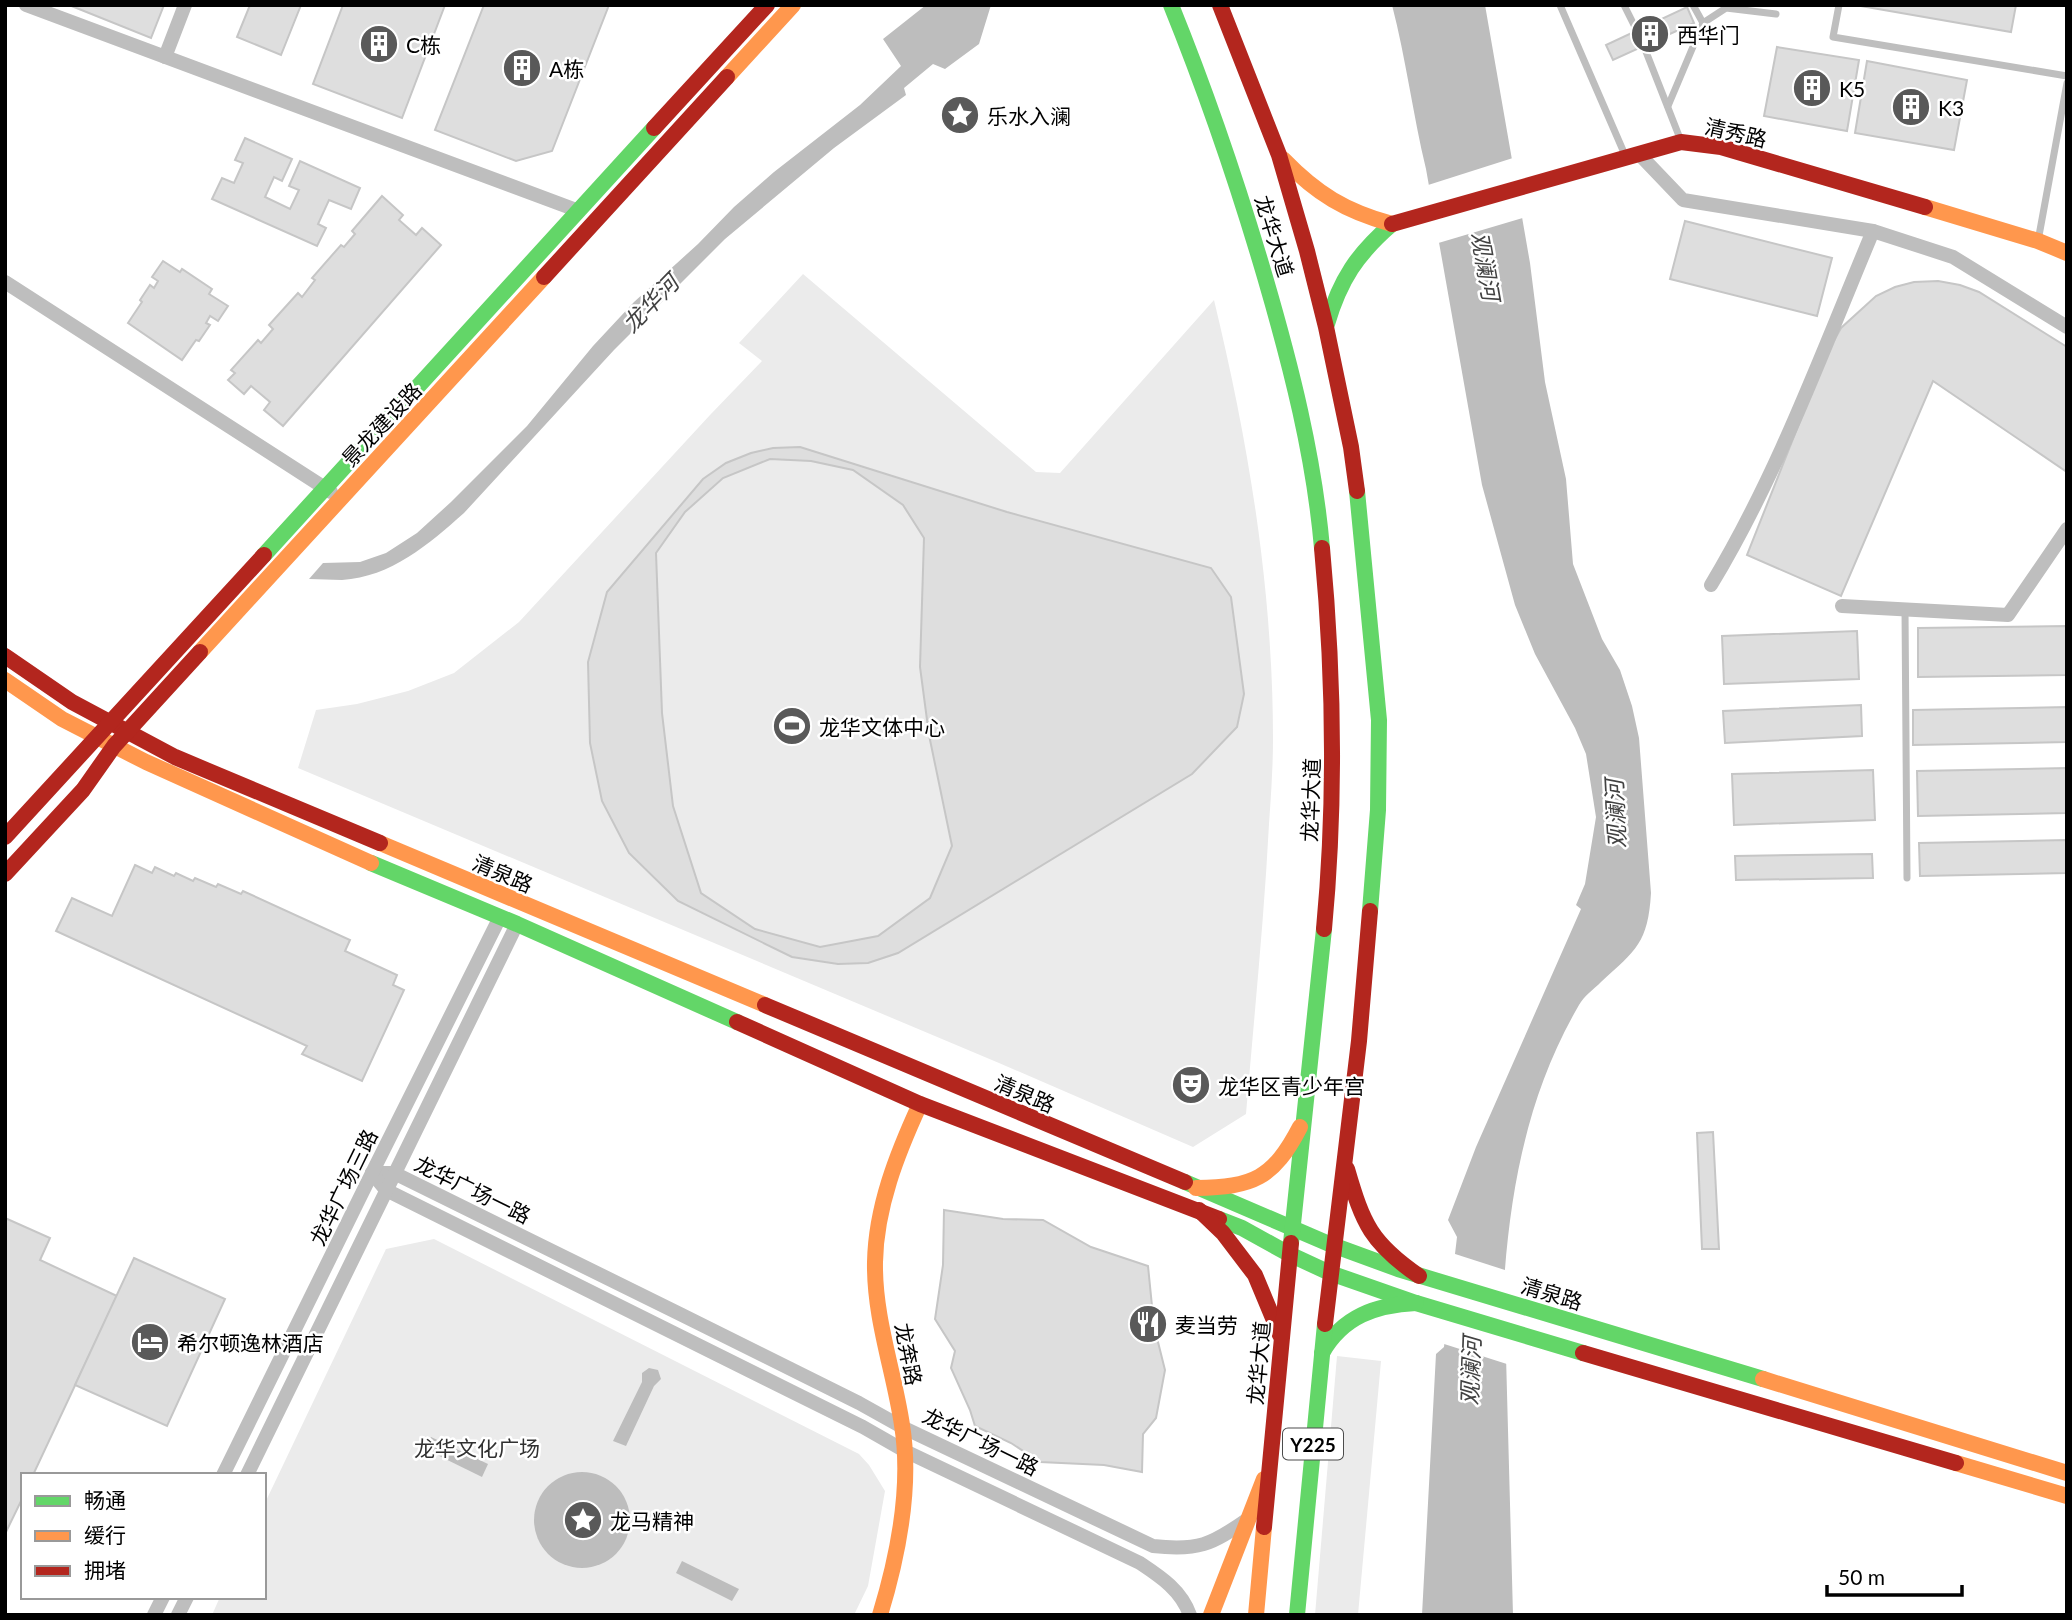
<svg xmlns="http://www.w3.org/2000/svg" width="2072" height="1620" viewBox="0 0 2072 1620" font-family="Lato,'Noto Sans SC',sans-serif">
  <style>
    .green { fill: #ebebeb }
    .water { fill: #bdbdbd }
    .pier { fill: #fff }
    .building { fill: #dedede; stroke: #c6c6c6; stroke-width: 2; fill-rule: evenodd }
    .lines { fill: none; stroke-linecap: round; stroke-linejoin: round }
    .lane { stroke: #bebebe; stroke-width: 7 }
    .street { stroke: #bebebe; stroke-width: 14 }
    .fast { stroke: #63d668; stroke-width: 16 }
    .slow { stroke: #ff974d; stroke-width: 16 }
    .jam { stroke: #b3261e; stroke-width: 16 }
    .labels { text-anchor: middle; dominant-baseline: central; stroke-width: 5; stroke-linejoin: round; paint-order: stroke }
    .shield { fill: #fff; stroke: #4c4c4c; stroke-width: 2 }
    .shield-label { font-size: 19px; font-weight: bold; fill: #000 }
    .poi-label { font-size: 21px; fill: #000; stroke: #fff; text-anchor: start }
    .street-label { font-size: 21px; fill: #000; stroke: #fff }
    .park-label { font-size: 21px; fill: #313131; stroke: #fff }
    .water-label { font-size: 23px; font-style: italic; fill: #424242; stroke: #fff }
  </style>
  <rect width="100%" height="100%" fill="#fff"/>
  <g class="green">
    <path d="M803,274L1036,472L1060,473L1214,300C1249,445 1273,590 1273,739C1273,767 1271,796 1269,824C1264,921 1254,1017 1246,1114L1193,1147L999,1063L298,768L316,710L357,704L408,691L454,673L519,622L710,415L762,361L739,343Z"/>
    <polygon points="434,1239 859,1454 869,1465 885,1491 868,1586 854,1615 212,1615 220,1597 264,1597 264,1505 386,1249"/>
    <polygon points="1337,1356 1381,1361 1358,1615 1315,1615"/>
  </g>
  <g class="water">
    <path d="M926,5H991L979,44L945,69L933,64L904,88L906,95L834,148L725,239L614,350L464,513C429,544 391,577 342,580C331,580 320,579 309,579L323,563L360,562L386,553L417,533L451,502L527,426L593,346L634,302L698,244L734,207L774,172L860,105L901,66L883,39Z"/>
    <path d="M1392,5H1485L1530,263L1545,382L1566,479L1573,564L1602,639L1620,670L1632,706L1639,738L1651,893C1648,943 1636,950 1601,982C1594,989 1584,996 1579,1005C1529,1091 1511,1183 1504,1282L1513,1615H1422L1436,1354L1444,1347L1457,1237L1448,1220L1476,1147L1581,909L1576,905L1585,884L1596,817L1586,754L1575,728L1535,654L1515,605L1482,485L1426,169C1413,115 1406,59 1392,5Z"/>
    <polygon points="649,1368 658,1370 661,1379 654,1386 626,1446 613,1441 642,1382 642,1373"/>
    <polygon points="431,1437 488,1464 482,1477 425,1449"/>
    <circle cx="582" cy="1520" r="48"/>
    <polygon points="682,1561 739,1589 732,1601 676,1573"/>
  </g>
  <g class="pier">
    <polygon points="1516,157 1526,217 1435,244 1425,186"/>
    <polygon points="1452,1253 1508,1271 1510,1365 1441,1343"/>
  </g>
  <g class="building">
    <polygon points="69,5 164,5 151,38"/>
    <polygon points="250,5 301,5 281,55 237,37"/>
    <polygon points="343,5 445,5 402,118 313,84"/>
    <polygon points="484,5 609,5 552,151 516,161 435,130"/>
    <polygon points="1855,5 2016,5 2011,32"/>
    <polygon points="1687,7 1694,23 1613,60 1606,45"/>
    <polygon points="1777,47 1859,60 1847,131 1764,116"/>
    <polygon points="1867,61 1967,80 1954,150 1855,133"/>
    <polygon points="245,138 292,159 282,181 274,177 265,197 290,209 299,190 289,186 300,161 360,188 351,209 329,200 318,224 326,228 317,246 212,199 222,178 234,183 243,163 235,160"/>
    <polygon points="382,196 403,215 399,220 416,235 422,228 441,245 283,426 264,410 270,402 251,386 244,394 228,380 235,373 231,370 258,340 261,343 273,329 269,325 298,293 302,297 315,280 312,278 341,245 344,247 355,234 352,231"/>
    <polygon points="1685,221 1832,258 1817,316 1670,279"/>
    <polygon points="163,261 180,272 182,269 212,289 209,294 228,306 218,321 210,316 206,323 210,325 199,341 196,340 182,360 128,323 142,302 140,300 150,285 154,288 158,281 152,277"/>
    <polygon points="1938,281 1960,285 1979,292 2067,347 2067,472 1933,381 1841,596 1747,555 1827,353 1841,328 1876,296 1895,287 1914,282"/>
    <path d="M800,447L1007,512L1211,568L1231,597L1244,694L1237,727L1192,774L898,953L868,963L838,964L792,957L678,901L629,853L602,801L590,743L588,662L607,592L703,479L726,463L751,453L773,448ZM770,459L811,461L853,470L903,505L924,538L920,667L929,735L952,846L930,898L878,936L820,947L755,929L701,893L673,806L662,713L656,553L685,512L723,478Z"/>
    <polygon points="2067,626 2067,675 1918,677 1918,628"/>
    <polygon points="1857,631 1859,679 1724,684 1722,636"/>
    <polygon points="1861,705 1862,736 1725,743 1723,711"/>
    <polygon points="2067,707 2067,742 1913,745 1913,710"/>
    <polygon points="2067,768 2067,813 1918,816 1917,771"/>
    <polygon points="1873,770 1875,820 1734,825 1732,774"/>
    <polygon points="2067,840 2067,873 1920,876 1919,843"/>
    <polygon points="1872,854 1873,878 1736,880 1735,856"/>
    <polygon points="135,865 152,873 155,867 174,876 176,873 193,881 195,878 216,887 218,884 241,894 243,891 350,940 345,951 397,975 393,985 404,990 362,1081 302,1054 307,1046 56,931 72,898 112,916"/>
    <polygon points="1713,1132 1719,1249 1702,1249 1697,1133"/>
    <polygon points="944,1210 1003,1219 1043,1220 1091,1247 1148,1266 1154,1326 1165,1370 1156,1418 1143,1434 1142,1472 1104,1465 1040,1462 1011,1443 975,1426 970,1410 951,1368 955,1351 935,1319 943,1265"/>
    <polygon points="5,1218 50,1238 40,1260 117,1296 33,1475 23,1475 23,1497 5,1534"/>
    <polygon points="134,1258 225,1299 167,1426 75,1385"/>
  </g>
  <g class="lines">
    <g class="lane">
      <polyline points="1560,5 1625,155"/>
      <polyline points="1624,5 1641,39 1681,141"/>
      <polyline points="1693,5 1703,23 1726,8 1776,14"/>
      <polyline points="1839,5 1833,37 2067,76"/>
      <polyline points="1668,106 1703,23"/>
      <polyline points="2038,241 2067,83"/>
      <polyline points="1905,609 1907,878"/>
    </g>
    <g class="street">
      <polyline points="26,5 579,211"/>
      <polyline points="165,57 185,5"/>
      <polyline points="1639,154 1683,200 1873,231"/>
      <polyline points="5,282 331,492"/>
      <path d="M1711,585C1778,474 1823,350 1873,231L1953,257L2067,327"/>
      <polyline points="1842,606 2008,615 2067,529"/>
      <path d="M372,1173H394L682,1315L859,1403L902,1427L1153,1546C1198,1551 1211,1545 1248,1519"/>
      <path d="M372,1173L386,1190L863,1427L905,1451L1140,1563C1161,1577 1181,1590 1190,1615"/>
      <polyline points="223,1475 372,1173 500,917"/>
      <polyline points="247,1475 517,924"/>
      <polyline points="154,1615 163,1597"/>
      <polyline points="178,1615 187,1597"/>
    </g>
    <g class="fast">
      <path d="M1171,5C1207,94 1238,185 1265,277C1291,366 1314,456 1322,548"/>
      <path d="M1327,324C1340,280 1357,254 1392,224"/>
      <polyline points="1357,491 1379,720 1378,810 1370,911"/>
      <polyline points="264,555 654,128"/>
      <polyline points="371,863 517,924 737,1022"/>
      <polyline points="1185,1182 1327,1243 1398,1269 1763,1379"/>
      <polyline points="1219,1219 1242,1228 1289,1254 1330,1273 1416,1303 1583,1353"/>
      <polyline points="1291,1243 1324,929"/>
      <path d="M1322,1353C1343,1316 1376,1305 1416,1303"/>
      <polyline points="1297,1615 1325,1324"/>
    </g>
    <g class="slow">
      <polyline points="727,77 793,5"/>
      <path d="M1283,159C1317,194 1345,211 1392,224"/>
      <polyline points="1925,207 2038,241 2067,253"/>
      <polyline points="200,652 544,277"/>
      <polyline points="5,680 62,719 146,762 371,863"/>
      <polyline points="380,843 765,1005"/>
      <path d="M1196,1188C1253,1187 1273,1179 1300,1127"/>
      <polyline points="1763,1379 2067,1473"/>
      <polyline points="1956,1463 2067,1496"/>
      <path d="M880,1615C898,1556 912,1487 902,1425C894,1371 874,1318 875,1262C876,1207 897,1154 920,1104"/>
      <polyline points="1211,1615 1264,1479"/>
      <polyline points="1256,1615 1264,1527"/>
    </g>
    <g class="jam">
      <polyline points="1220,5 1279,155 1307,251 1326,327 1351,447 1357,491"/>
      <polyline points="654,128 767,5"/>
      <polyline points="1392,224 1681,142 1721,147 1925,207"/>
      <polyline points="544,277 727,77"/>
      <path d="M1322,548C1334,675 1336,802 1324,929"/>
      <polyline points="5,656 72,702 175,757 380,843"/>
      <polyline points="5,837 264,555"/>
      <polyline points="5,874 83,790 114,746 200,652"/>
      <polyline points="765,1005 1185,1182"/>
      <polyline points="737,1022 920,1104 1219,1219"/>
      <path d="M1347,1169C1363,1224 1371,1243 1419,1276"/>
      <polyline points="1199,1210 1223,1233 1255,1275 1280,1335"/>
      <polyline points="1325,1324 1359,1041 1370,911"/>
      <polyline points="1583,1353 1956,1463"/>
      <polyline points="1264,1527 1291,1243"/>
    </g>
  </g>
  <defs>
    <g id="building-disc" transform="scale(2.0125)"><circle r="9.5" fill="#595959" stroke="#fff"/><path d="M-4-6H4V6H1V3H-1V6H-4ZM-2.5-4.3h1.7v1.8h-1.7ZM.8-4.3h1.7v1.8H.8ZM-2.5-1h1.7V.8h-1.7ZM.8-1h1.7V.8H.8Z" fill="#fff"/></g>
    <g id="sight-disc" transform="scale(2.0125)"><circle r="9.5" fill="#595959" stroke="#fff"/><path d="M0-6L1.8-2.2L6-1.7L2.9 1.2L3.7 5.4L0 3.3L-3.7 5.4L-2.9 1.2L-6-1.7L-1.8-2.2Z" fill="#fff"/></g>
    <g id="stadium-disc" transform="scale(2.0125)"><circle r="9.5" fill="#595959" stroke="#fff"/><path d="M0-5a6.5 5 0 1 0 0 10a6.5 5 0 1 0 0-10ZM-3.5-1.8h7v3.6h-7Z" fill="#fff"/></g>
    <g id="theatre-disc" transform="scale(2.0125)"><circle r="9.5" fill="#595959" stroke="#fff"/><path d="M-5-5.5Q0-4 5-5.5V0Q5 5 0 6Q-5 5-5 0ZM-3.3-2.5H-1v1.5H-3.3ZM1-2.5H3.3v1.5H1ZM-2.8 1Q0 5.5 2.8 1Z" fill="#fff"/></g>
    <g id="restaurant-disc" transform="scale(2.0125)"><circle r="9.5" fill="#595959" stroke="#fff"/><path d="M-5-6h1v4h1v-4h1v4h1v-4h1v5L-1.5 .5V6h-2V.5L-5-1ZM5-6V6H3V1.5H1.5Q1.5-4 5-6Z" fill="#fff"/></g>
    <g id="hotel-disc" transform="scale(2.0125)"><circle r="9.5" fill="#595959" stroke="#fff"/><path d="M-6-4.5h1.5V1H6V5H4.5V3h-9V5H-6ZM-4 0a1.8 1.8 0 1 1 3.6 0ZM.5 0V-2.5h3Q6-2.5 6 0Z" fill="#fff"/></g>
  </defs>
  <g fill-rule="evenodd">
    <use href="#building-disc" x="1650" y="34"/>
    <use href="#building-disc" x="379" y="44"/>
    <use href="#building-disc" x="522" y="68"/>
    <use href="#building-disc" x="1812" y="88"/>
    <use href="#building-disc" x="1911" y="107"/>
    <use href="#sight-disc" x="960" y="115"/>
    <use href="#stadium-disc" x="792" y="726"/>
    <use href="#theatre-disc" x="1191" y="1085"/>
    <use href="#restaurant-disc" x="1148" y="1324"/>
    <use href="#hotel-disc" x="150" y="1342"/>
    <use href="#sight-disc" x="583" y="1520"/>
  </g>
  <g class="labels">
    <rect class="shield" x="1283" y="1428.5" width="60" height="31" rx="5"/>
    <g class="shield-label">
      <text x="1313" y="1444">Y225</text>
    </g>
    <g class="poi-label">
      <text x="1677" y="34">西华门</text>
      <text x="406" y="44">C栋</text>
      <text x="549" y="68">A栋</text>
      <text x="1839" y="88">K5</text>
      <text x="1938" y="107">K3</text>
      <text x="987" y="115">乐水入澜</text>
      <text x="819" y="726">龙华文体中心</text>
      <text x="1218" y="1085">龙华区青少年宫</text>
      <text x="1175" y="1324">麦当劳</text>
      <text x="177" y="1342">希尔顿逸林酒店</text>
      <text x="610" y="1520">龙马精神</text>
    </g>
    <g class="street-label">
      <text transform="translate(1736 132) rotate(13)">清秀路</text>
      <text transform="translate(1275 236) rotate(73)">龙华大道</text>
      <text transform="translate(381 424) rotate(-47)">景龙建设路</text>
      <text transform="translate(1310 800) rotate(-88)">龙华大道</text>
      <text transform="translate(503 873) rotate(23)">清泉路</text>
      <text transform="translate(1025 1093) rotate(23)">清泉路</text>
      <text transform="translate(343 1187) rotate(-64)">龙华广场三路</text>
      <text transform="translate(473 1189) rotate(26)">龙华广场一路</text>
      <text transform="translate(1552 1293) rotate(17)">清泉路</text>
      <text transform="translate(909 1354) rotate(79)">龙奔路</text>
      <text transform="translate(1258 1363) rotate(-85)">龙华大道</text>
      <text transform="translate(981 1441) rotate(26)">龙华广场一路</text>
    </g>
    <g class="park-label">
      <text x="477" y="1447">龙华文化广场</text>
    </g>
    <g class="water-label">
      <text transform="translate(1486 266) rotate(80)">观澜河</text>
      <text transform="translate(650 303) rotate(-46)">龙华河</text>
      <text transform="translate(1615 814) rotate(-93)">观澜河</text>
      <text transform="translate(1470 1371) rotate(-88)">观澜河</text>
    </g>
  </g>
  <rect width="2072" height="1620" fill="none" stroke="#000000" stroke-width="14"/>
  <rect x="21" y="1473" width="245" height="126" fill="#ffffff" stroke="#999999" stroke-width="2"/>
  <rect x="35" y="1496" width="35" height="10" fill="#63d668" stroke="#999999" stroke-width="2"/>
  <text x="84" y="1508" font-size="21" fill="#000000">畅通</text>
  <rect x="35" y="1531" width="35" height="10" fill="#ff974d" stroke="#999999" stroke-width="2"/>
  <text x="84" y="1543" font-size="21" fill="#000000">缓行</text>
  <rect x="35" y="1566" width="35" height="10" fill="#b3261e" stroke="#999999" stroke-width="2"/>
  <text x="84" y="1578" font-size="21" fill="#000000">拥堵</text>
  <path d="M1827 1585v10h135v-10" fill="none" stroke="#000000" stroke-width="3.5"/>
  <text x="1838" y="1585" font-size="21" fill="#000000" stroke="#ffffff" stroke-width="5" paint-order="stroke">50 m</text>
</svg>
